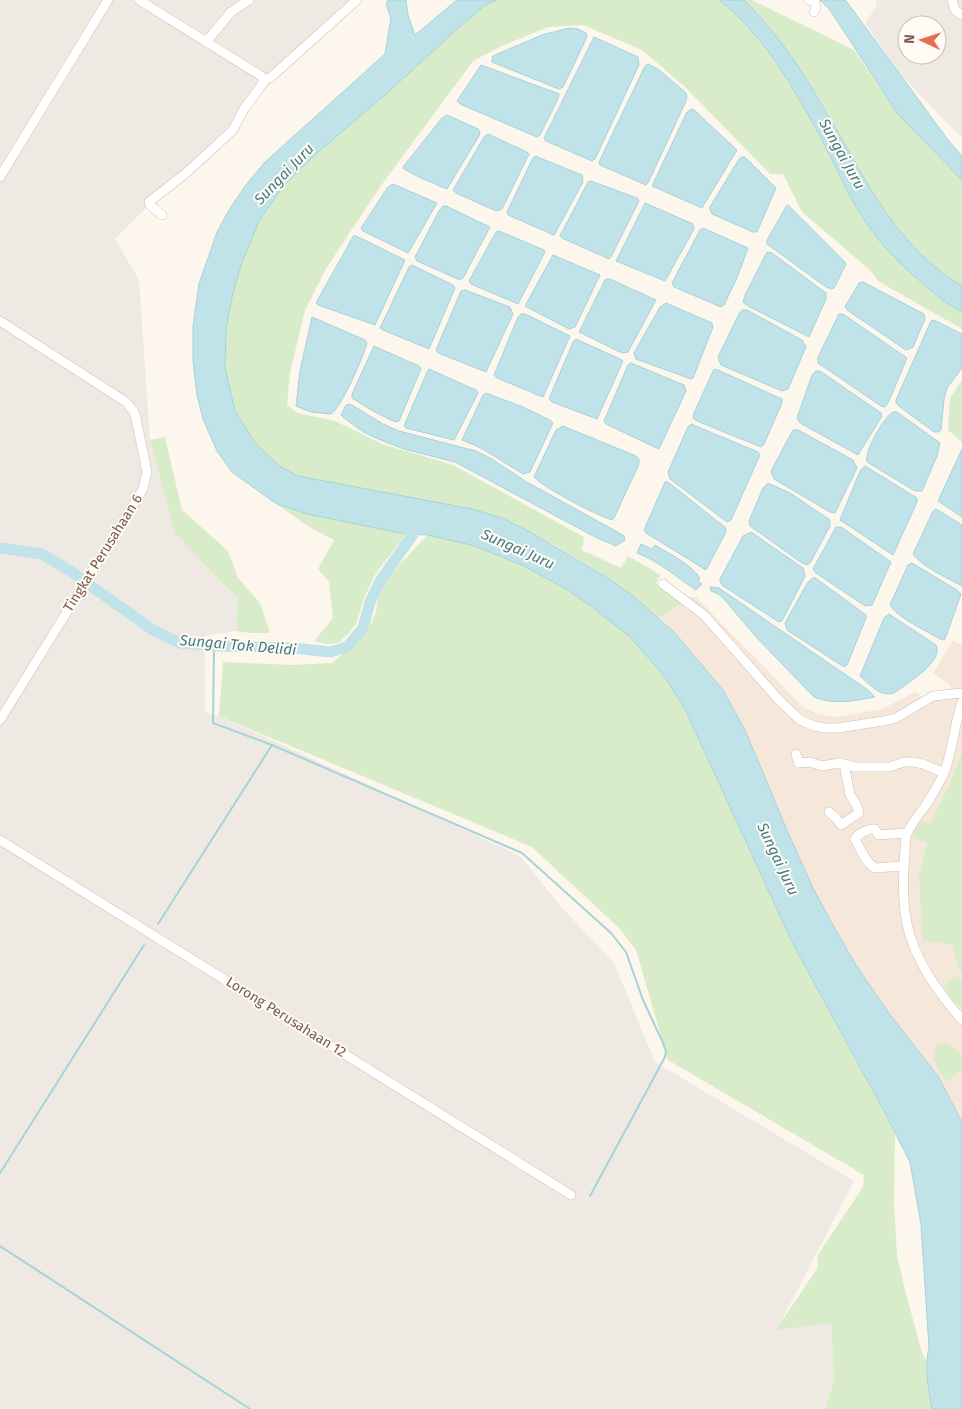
<svg xmlns="http://www.w3.org/2000/svg" width="962" height="1409" viewBox="0 0 962 1409" font-family="'Fira Sans',sans-serif">
  <style>
    .residential { fill: #f5e8da }
    .industrial { fill: #efe9e4; fill-rule: evenodd }
    .green { fill: #d8ecc9 }
    .water { fill: #bfe3e8; stroke: #a5d3da }
    .lines { fill: none; stroke-linecap: round; stroke-linejoin: round }
    .stream { stroke: #a5d3da; stroke-width: 2 }
    .river { stroke: #bfe3e8; stroke-width: 11 }
    .minor-casing { stroke: #d1beb0; stroke-width: 10 }
    .minor { stroke: #fff; stroke-width: 9 }
    .labels { text-anchor: middle; dominant-baseline: central; stroke-width: 4; stroke-linejoin: round; paint-order: stroke }
    .street-label { font-size: 14px; fill: #7a5c4d; stroke: #fffaf3 }
    .water-label { font-size: 15px; font-style: italic; fill: #437c86; stroke: #fffaf3 }
  </style>
  <rect width="100%" height="100%" fill="#fdf6ec"/>
  <polygon class="residential" points="688,597 696,597 802,706 818,714 837,717 882,709 915,692 924,698 952,692 949,684 933,673 953,641 962,645 962,712 960,719 962,721 962,752 948,788 930,823 927,842 919,874 952,944 958,967 962,974 962,1122 938,1076 888,1012 856,965 830,920 813,888 789,835 746,732 723,690 674,632 660,618"/>
  <g class="industrial">
    <polygon points="0,0 355,0 115,239 139,280 150,440 175,534 238,599 236,631 205,636 205,712 219,716 274,741 520,856 563,909 614,963 655,1062 854,1181 777,1329 831,1322 834,1381 825,1409 0,1409"/>
    <path d="M875,0H962V138L901,75L865,23L877,6ZM907,25H937V55H907Z"/>
  </g>
  <g class="green">
    <polygon points="497,0 719,0 733,10 751,31 776,64 804,107 849,193 909,272 933,293 962,312 962,329 878,281 870,270 802,212 783,174 770,174 685,87 642,50 583,25 548,27 502,46 473,61 380,187 327,267 305,310 290,373 287,405 298,413 335,421 382,444 453,465 584,537 582,550 621,568 628,556 661,575 656,583 683,602 659,618 611,580 558,547 502,518 472,509 298,476 279,466 256,444 235,411 225,368 226,329 232,297 241,265 260,219 286,183 317,153 386,94 455,31 484,6"/>
    <path d="M744,0H752L854,50L897,113L962,180V286C922,261 892,228 868,187C848,152 831,114 808,81C788,53 765,27 744,0Z"/>
    <polygon points="962,380 962,442 948,430 950,398"/>
    <polygon points="165,437 182,510 228,551 238,578 260,603 270,633 250,633 236,631 238,599 175,534 150,440"/>
    <polygon points="275,503 307,514 406,534 376,573 364,598 357,622 349,633 338,643 326,644 314,641 333,618 329,582 318,569 334,540 311,528"/>
    <polygon points="428,535 475,546 524,566 566,589 591,606 629,636 662,673 684,707 793,944 895,1133 894,1205 897,1255 905,1290 922,1353 926,1360 927,1385 932,1409 825,1409 834,1381 831,1323 776,1330 818,1267 817,1256 863,1187 864,1175 668,1060 636,950 620,929 532,847 219,716 223,662 292,665 332,663 356,643 368,630 376,612 379,591 399,565"/>
    <polygon points="962,752 962,974 958,967 952,945 922,940 919,874 927,843 913,836 922,820 930,823 948,788"/>
    <polygon points="958,975 962,983 962,1008 955,1003 943,985"/>
    <polygon points="948,1042 962,1056 962,1070 946,1082 934,1061 935,1045"/>
  </g>
  <g class="water">
    <path d="M388,0H406L408,15L415,35L457,0H497L484,6L455,31L386,94L317,153L286,183L260,219L241,265L232,297L226,329L225,368L235,411L256,444L279,466L298,476L472,509L502,518L532,533L611,580L633,596L674,632L723,690L746,732L789,835L813,888L830,920L856,965L888,1012L938,1076L962,1122V1409H932C928,1388 924,1368 929,1347L921,1224L910,1162L886,1115L793,944L684,707L662,673L629,636L591,606L566,589L524,566L475,546L428,535L406,534L307,514L275,503L232,472L217,451L203,419L197,395L193,361V326L199,284L217,232L229,210L245,186L265,162L385,54L391,18L386,4Z"/>
    <path d="M719,0H744C779,35 807,77 831,120C868,184 896,246 962,286V312C947,305 934,293 922,283C902,266 882,246 867,224C852,203 841,178 829,154C803,103 765,35 719,0Z"/>
    <polygon points="820,0 845,0 847,2 948,140 962,156 962,180 897,113 830,10"/>
    <polygon points="569,28 578,29 586,33 587,37 563,87 559,89 492,62 492,59 493,56 542,35"/>
    <polygon points="594,37 638,57 639,65 595,159 592,161 546,141 544,138"/>
    <polygon points="648,64 658,69 685,92 687,96 686,101 648,183 646,185 600,165 599,162 645,66"/>
    <polygon points="481,65 559,94 558,99 540,135 537,137 460,104 457,101"/>
    <polygon points="691,109 694,110 737,150 702,208 652,186 687,112"/>
    <polygon points="447,115 478,129 480,132 479,136 447,189 421,178 404,169 403,167 442,118"/>
    <polygon points="488,134 527,152 529,154 502,209 496,211 456,193 453,190 484,137"/>
    <polygon points="535,156 582,175 583,182 554,235 508,215 507,212 532,160"/>
    <polygon points="742,157 745,157 776,188 757,232 753,232 712,214 710,210 710,207 739,159"/>
    <polygon points="591,181 637,198 639,201 611,257 609,259 562,238 560,236 588,182"/>
    <polygon points="393,184 437,203 408,253 363,231 361,228 388,187"/>
    <polygon points="645,203 693,224 694,229 665,281 616,261"/>
    <polygon points="787,205 790,207 844,261 846,264 834,288 831,289 826,287 767,244 767,240"/>
    <polygon points="443,206 446,206 490,227 463,278 460,280 417,261 415,257 440,209"/>
    <polygon points="703,228 748,248 737,278 724,305 721,307 674,287 672,283 700,230"/>
    <polygon points="499,231 544,250 545,252 518,304 471,284 469,281 496,232"/>
    <polygon points="354,235 405,260 375,325 318,305 316,303"/>
    <polygon points="767,252 772,253 826,293 826,299 809,337 748,306 743,302 745,295"/>
    <polygon points="553,255 600,275 575,327 569,329 525,306"/>
    <polygon points="412,265 453,285 455,288 429,349 383,330 380,328 409,267"/>
    <polygon points="607,279 610,279 656,300 628,352 622,353 579,332 605,280"/>
    <polygon points="863,282 924,314 925,319 913,347 906,350 847,310 845,307 859,283"/>
    <polygon points="465,290 510,307 513,314 486,372 438,353 436,350 461,291"/>
    <polygon points="666,303 712,323 713,327 693,378 691,379 636,359 634,353 660,307"/>
    <polygon points="742,310 747,310 802,340 806,347 788,389 782,391 721,365 718,357 739,314"/>
    <polygon points="521,314 525,314 570,336 543,397 497,378 494,375 518,317"/>
    <polygon points="839,314 843,314 907,358 888,403 885,407 881,406 818,363 818,357"/>
    <path d="M312,317L365,340L367,343C364,356 341,408 331,414L311,412L296,406L300,371Z"/>
    <polygon points="934,320 962,334 962,368 947,388 944,399 941,430 938,432 934,432 900,407 896,403 896,400 931,321"/>
    <polygon points="576,339 620,359 623,361 597,419 552,402 549,399 573,342"/>
    <polygon points="374,346 419,366 421,369 399,421 395,422 371,410 352,398 352,394"/>
    <polygon points="631,363 684,385 686,391 659,449 606,424 604,421 628,365"/>
    <polygon points="429,369 476,390 478,393 454,440 406,428 404,426 427,372"/>
    <polygon points="714,369 718,370 782,399 782,403 764,444 761,447 697,421 693,418 694,413"/>
    <polygon points="816,371 820,371 881,413 882,416 858,455 800,423 797,418 812,375"/>
    <polygon points="486,393 523,407 550,420 553,423 530,472 523,474 481,448 462,440 483,395"/>
    <polygon points="350,404 383,424 399,431 476,451 492,459 525,481 621,534 624,536 625,540 616,546 597,538 455,462 404,449 383,441 365,433 344,418 341,415 346,405"/>
    <path d="M893,412H897L940,443L937,456L922,491H915L867,462C864,452 883,418 893,412Z"/>
    <polygon points="691,424 758,452 760,455 731,520 727,522 670,479 668,472 688,427"/>
    <path d="M563,426L636,456L639,459V464L614,518L612,520C598,516 542,487 534,477L556,430Z"/>
    <polygon points="793,430 798,430 853,460 857,468 835,513 830,512 774,479 771,471"/>
    <polygon points="962,449 962,517 938,501"/>
    <polygon points="865,466 917,498 917,502 893,555 840,520 860,471"/>
    <polygon points="665,482 668,482 726,528 726,532 706,570 646,533 644,530"/>
    <polygon points="767,484 770,484 790,493 830,520 830,526 810,563 807,565 802,563 750,526 749,521 763,488"/>
    <path d="M936,509L962,525V586C948,578 922,567 913,554L933,511Z"/>
    <polygon points="836,527 841,527 891,562 872,605 865,606 816,573 813,569"/>
    <polygon points="751,532 803,568 805,576 782,621 779,622 723,586 720,582 720,579 743,536"/>
    <path d="M641,544L652,549L655,545C669,554 690,563 700,578L698,581L702,584L696,590C676,577 659,561 637,553Z"/>
    <path d="M912,563L957,590L961,594L945,639L942,640C927,631 899,619 890,605L908,565Z"/>
    <polygon points="814,577 866,615 866,618 847,665 844,667 787,630 785,623 808,582"/>
    <path d="M710,587L719,588L868,690L875,697C853,701 835,705 814,697L757,638L724,599L718,594L711,591Z"/>
    <path d="M889,614L936,645C944,662 906,684 894,693C879,697 871,685 860,676L884,618Z"/>
  </g>
  <g class="lines">
    <g class="stream">
      <polyline points="214,646 213,723 272,745 522,853 611,933 626,952 643,1000 663,1043 666,1052 665,1057 590,1196"/>
      <polyline points="158,924 272,745"/>
      <polyline points="0,1173 144,945"/>
      <polyline points="0,1246 250,1409"/>
    </g>
    <polyline class="river" points="0,548 42,554 70,571 153,630 180,643 214,646 293,648 330,652 347,647 363,628 370,602 380,581 421,523"/>
    <g class="minor-casing">
      <g id="minor">
        <polyline points="139,0 266,79"/>
        <polyline points="809,0 815,3 816,7 814,12"/>
        <polyline points="952,0 955,10 962,15"/>
        <polyline points="206,42 231,12 249,0"/>
        <polyline points="0,177 108,0"/>
        <polyline points="162,215 150,205 149,202 185,174 233,130 244,109 266,79 270,78 357,0"/>
        <polyline points="0,321 126,402 134,412 136,418 147,472 143,489 0,720"/>
        <polyline points="663,584 704,615 779,700 800,720 814,726 825,728 838,728 889,720 896,718 933,696 962,693"/>
        <path d="M962,702C954,725 953,751 944,773C940,782 934,792 929,800C922,812 911,822 906,836C904,865 901,895 907,924C915,961 938,992 962,1020"/>
        <polyline points="796,754 799,763 810,762 822,766 839,763 856,767 889,767 904,762 914,762 923,764 944,773"/>
        <polyline points="829,812 836,818 841,825 859,813 856,804 850,795 844,764"/>
        <polyline points="0,840 571,1195"/>
        <path d="M904,866L875,868C866,863 860,849 855,839C858,834 869,828 875,829L878,835L907,833"/>
      </g>
    </g>
    <use href="#minor" class="minor"/>
  </g>
  <g class="labels">
    <g class="street-label">
      <text transform="translate(103 553) rotate(-58)">Tingkat Perusahaan 6</text>
      <text transform="translate(286 1017) rotate(32)">Lorong Perusahaan 12</text>
    </g>
    <g class="water-label">
      <text transform="translate(842 154) rotate(61)">Sungai Juru</text>
      <text transform="translate(284 174) rotate(-46)">Sungai Juru</text>
      <text transform="translate(518 549) rotate(24)">Sungai Juru</text>
      <text transform="translate(238 645) rotate(5)">Sungai Tok Delidi</text>
      <text transform="translate(778 859) rotate(65)">Sungai Juru</text>
    </g>
  </g>
  <g transform="translate(922 40) rotate(274)"><circle r="24" fill="#fffaf3" stroke="#cabbb1"/>
  <path d="M0-4L9 19L0 12L-9 19Z" fill="#e76f51"/>
  <text y="-8" font-size="14" font-weight="bold" text-anchor="middle" fill="#7a5c4d">N</text>
  </g>
</svg>
